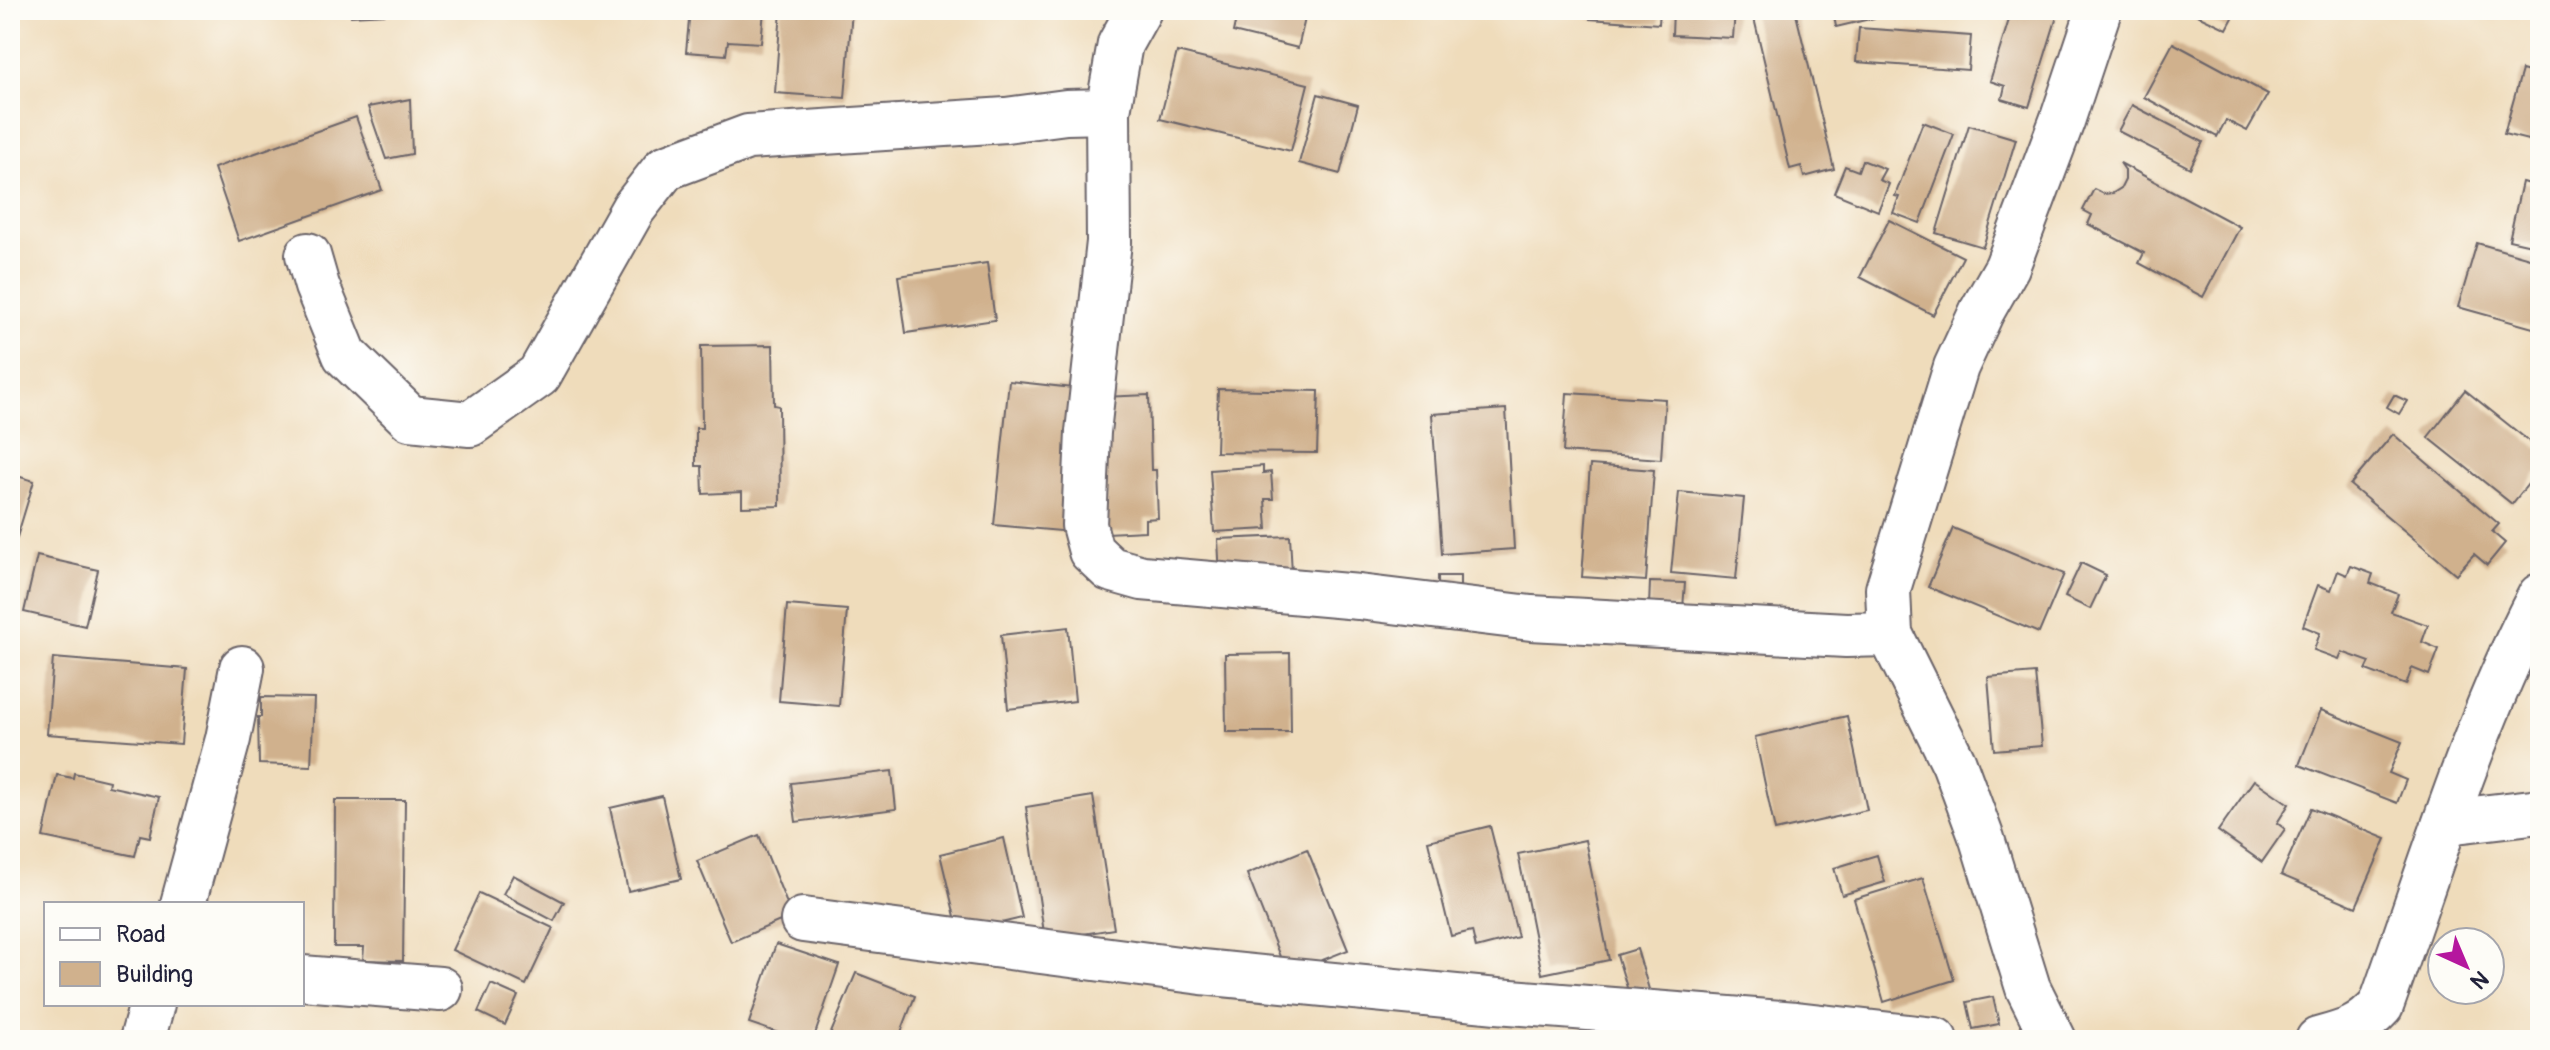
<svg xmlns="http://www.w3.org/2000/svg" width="2550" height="1050" viewBox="0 0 2550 1050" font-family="Pangolin,sans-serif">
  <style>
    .building { fill: #d0b18d }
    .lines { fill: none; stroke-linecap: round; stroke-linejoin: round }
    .minor-casing { stroke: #6a6368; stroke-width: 48 }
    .minor { stroke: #fff; stroke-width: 44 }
  </style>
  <rect width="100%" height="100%" fill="#fdfcf7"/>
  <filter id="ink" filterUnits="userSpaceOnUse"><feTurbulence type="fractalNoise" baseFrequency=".0125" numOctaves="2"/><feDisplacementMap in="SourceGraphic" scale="16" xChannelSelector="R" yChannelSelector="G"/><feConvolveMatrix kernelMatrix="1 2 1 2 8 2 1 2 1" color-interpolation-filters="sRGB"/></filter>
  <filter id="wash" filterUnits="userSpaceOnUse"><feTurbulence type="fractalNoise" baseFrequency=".006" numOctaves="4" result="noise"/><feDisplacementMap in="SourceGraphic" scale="32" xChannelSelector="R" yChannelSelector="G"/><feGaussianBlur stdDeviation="1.8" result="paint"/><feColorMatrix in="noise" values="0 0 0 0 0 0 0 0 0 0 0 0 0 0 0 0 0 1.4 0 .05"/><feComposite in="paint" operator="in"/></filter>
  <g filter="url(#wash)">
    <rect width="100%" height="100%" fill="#efdcbb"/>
    <g id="blocks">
      <g class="building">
        <polygon points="350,10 386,10 386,14 351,16"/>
        <polygon points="690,10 764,10 761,43 728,41 726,55 686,52"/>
        <polygon points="781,10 852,10 845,98 775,93"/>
        <polygon points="1238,10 1307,10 1298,48 1233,32"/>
        <polygon points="1591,10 1660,10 1659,24 1590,19"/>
        <polygon points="1673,10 1735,10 1733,38 1672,35"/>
        <polygon points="1752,10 1795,10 1834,169 1804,177 1801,166 1790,169"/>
        <polygon points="1833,10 1872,10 1874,18 1836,27"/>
        <polygon points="2012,10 2059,10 2029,107 2002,99 2005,86 1990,81"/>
        <polygon points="2187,10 2237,10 2227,29"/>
        <polygon points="1859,28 1971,36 1968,70 1856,62"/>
        <polygon points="2173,43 2268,94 2247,131 2226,120 2217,137 2144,97"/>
        <polygon points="1177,52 1308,84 1291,151 1160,119"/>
        <polygon points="2522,70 2540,75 2540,143 2504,134"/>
        <polygon points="1318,94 1358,105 1340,174 1299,163"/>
        <polygon points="410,99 412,154 386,159 368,107"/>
        <polygon points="2132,105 2203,142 2190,168 2118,131"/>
        <polygon points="356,117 382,190 239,241 214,168"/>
        <polygon points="1923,122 1954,134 1920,223 1893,213 1899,197 1895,196"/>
        <polygon points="1969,125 2016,139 1983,247 1936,233"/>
        <polygon points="1862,160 1885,169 1879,180 1889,184 1878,211 1834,193 1845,166 1858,171"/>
        <polygon points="2120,163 2240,227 2203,297 2139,263 2144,253 2088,224 2092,215 2083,210 2094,189 2104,194 2113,193 2121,188 2125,180 2125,170"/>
        <polygon points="2522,182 2540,186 2540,247 2509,240"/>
        <polygon points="1889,220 1963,257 1933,315 1860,277"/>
        <polygon points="2477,243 2540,261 2540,330 2458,307"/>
        <polygon points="987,263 995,320 906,333 898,276"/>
        <polygon points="773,345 774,405 779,406 780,506 742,507 742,492 703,494 702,466 696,466 696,428 702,428 701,346"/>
        <polygon points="1009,381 1082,389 1072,532 994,525"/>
        <polygon points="1218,389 1319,391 1317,453 1216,452"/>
        <polygon points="2465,390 2540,450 2540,469 2512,504 2428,437"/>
        <polygon points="1567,393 1665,399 1661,459 1563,452"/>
        <polygon points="1149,395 1151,470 1156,470 1158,518 1145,519 1145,531 1107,533 1102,397"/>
        <polygon points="2394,395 2407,401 2399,414 2387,407"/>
        <polygon points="1506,409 1514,549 1442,554 1432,414"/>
        <polygon points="2393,434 2499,524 2492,532 2505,543 2487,565 2474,554 2456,574 2350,485"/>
        <polygon points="1590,465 1654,470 1646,581 1582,577"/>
        <polygon points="1263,466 1263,473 1271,472 1273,499 1265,499 1267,529 1214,532 1210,470"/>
        <polygon points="10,474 34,481 11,557 10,557"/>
        <polygon points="1679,492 1744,498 1736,579 1671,573"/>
        <polygon points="1953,528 2064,574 2039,633 1928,587"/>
        <polygon points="1290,536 1292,574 1220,577 1218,539"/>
        <polygon points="37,556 98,570 85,626 24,612"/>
        <polygon points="2081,563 2106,575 2090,609 2065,597"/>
        <polygon points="2351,566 2373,574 2370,583 2398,594 2391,612 2428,625 2422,642 2439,649 2429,675 2412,668 2406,685 2366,670 2370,662 2342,652 2339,659 2314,650 2320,633 2303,626 2318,585 2331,590 2338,571 2347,575"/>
        <rect x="1438" y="576" width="22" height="25"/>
        <polygon points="1650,582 1685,583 1683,608 1649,607"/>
        <polygon points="787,605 847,610 839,706 779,701"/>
        <polygon points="1068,627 1075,701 1008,709 1001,635"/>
        <polygon points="1290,653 1291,732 1226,732 1225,654"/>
        <polygon points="53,658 187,669 181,744 47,734"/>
        <polygon points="2035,673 2042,746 1994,750 1988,677"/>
        <polygon points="261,697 314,698 311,766 259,764 258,717 261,717"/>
        <polygon points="2321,710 2402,742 2389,773 2406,780 2397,803 2299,765"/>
        <polygon points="1847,716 1867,810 1775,831 1755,737"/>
        <polygon points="892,771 896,809 796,822 791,783"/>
        <polygon points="74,773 109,781 108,786 159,797 150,837 140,835 135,856 43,837 57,775 73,778"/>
        <polygon points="2254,780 2289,804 2277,823 2285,829 2262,862 2218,831"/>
        <polygon points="662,796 681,879 628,891 610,808"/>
        <polygon points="1093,796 1114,929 1045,940 1026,807"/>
        <polygon points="335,800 405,800 403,961 363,960 364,947 334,947"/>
        <polygon points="2311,808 2386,839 2356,907 2281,875"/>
        <polygon points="1490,826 1518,937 1476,948 1472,931 1451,936 1428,841"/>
        <polygon points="759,835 792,916 731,942 697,861"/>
        <polygon points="1004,838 1022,918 959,933 940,854"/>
        <polygon points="1585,840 1609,960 1542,974 1518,854"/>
        <polygon points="1307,849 1348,950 1287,974 1247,874"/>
        <polygon points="1877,855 1885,882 1842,895 1834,868"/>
        <polygon points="513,875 564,902 554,921 503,894"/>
        <polygon points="1923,878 1954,980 1884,1002 1854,899"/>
        <polygon points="479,893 553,928 526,985 452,950"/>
        <polygon points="776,944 839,965 813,1040 799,1040 749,1023"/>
        <polygon points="1637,949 1653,1003 1634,1010 1617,955"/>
        <polygon points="856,973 915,996 898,1040 828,1040"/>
        <polygon points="491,984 518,996 505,1025 478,1012"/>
        <polygon points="1993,997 1999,1024 1973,1029 1967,1002"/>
        <polygon points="1167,1034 1168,1040 1138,1040 1138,1038"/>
      </g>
    </g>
  </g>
  <g filter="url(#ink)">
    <use href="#blocks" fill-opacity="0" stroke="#6a6368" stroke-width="2"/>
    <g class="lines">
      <g class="minor-casing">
        <g id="minor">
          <polyline points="1139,10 1120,44 1108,111 1109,242 1088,432 1084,525 1091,551 1110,569 1142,578 1359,597 1531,618 1846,635 1890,634"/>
          <polyline points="308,255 317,286 345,355 410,418 470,424 539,375 633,209 665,168 748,137 1006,120 1066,112 1108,111"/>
          <polyline points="2447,822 2540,811"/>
          <polyline points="183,904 228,739 242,668"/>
          <polyline points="803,920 1202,972 1497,1001 1796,1024 1935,1040"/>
          <polyline points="302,978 440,989"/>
          <polyline points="142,1040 152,1004"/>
          <polyline points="2054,1040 2028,988 1982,839 1954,763 1890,634 1888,589 1956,367 1982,311 2007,267 2062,121 2099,10"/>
          <path d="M2318,1040C2347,1032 2360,1029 2381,1006C2430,870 2473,724 2540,596"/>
        </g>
      </g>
      <use href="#minor" class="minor"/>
    </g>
  </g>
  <rect width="2550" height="1050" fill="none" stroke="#fdfcf7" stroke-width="40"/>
  <rect x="44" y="902" width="260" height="104" fill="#fdfcf7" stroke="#a5a5ac" stroke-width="2"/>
  <rect x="60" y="928" width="40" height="12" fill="#ffffff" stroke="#a5a5ac" stroke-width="2"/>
  <text x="116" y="942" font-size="24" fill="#22223b">Road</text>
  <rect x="60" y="962" width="40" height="24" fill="#d0b18d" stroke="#a5a5ac" stroke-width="2"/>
  <text x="116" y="982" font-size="24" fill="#22223b">Building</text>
  <g transform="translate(2466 966) rotate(136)"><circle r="38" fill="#fdfcf7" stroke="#a5a5ac" stroke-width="2"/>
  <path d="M0-6L14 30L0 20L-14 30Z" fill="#b5179e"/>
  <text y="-12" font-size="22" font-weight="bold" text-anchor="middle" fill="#22223b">N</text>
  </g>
</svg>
